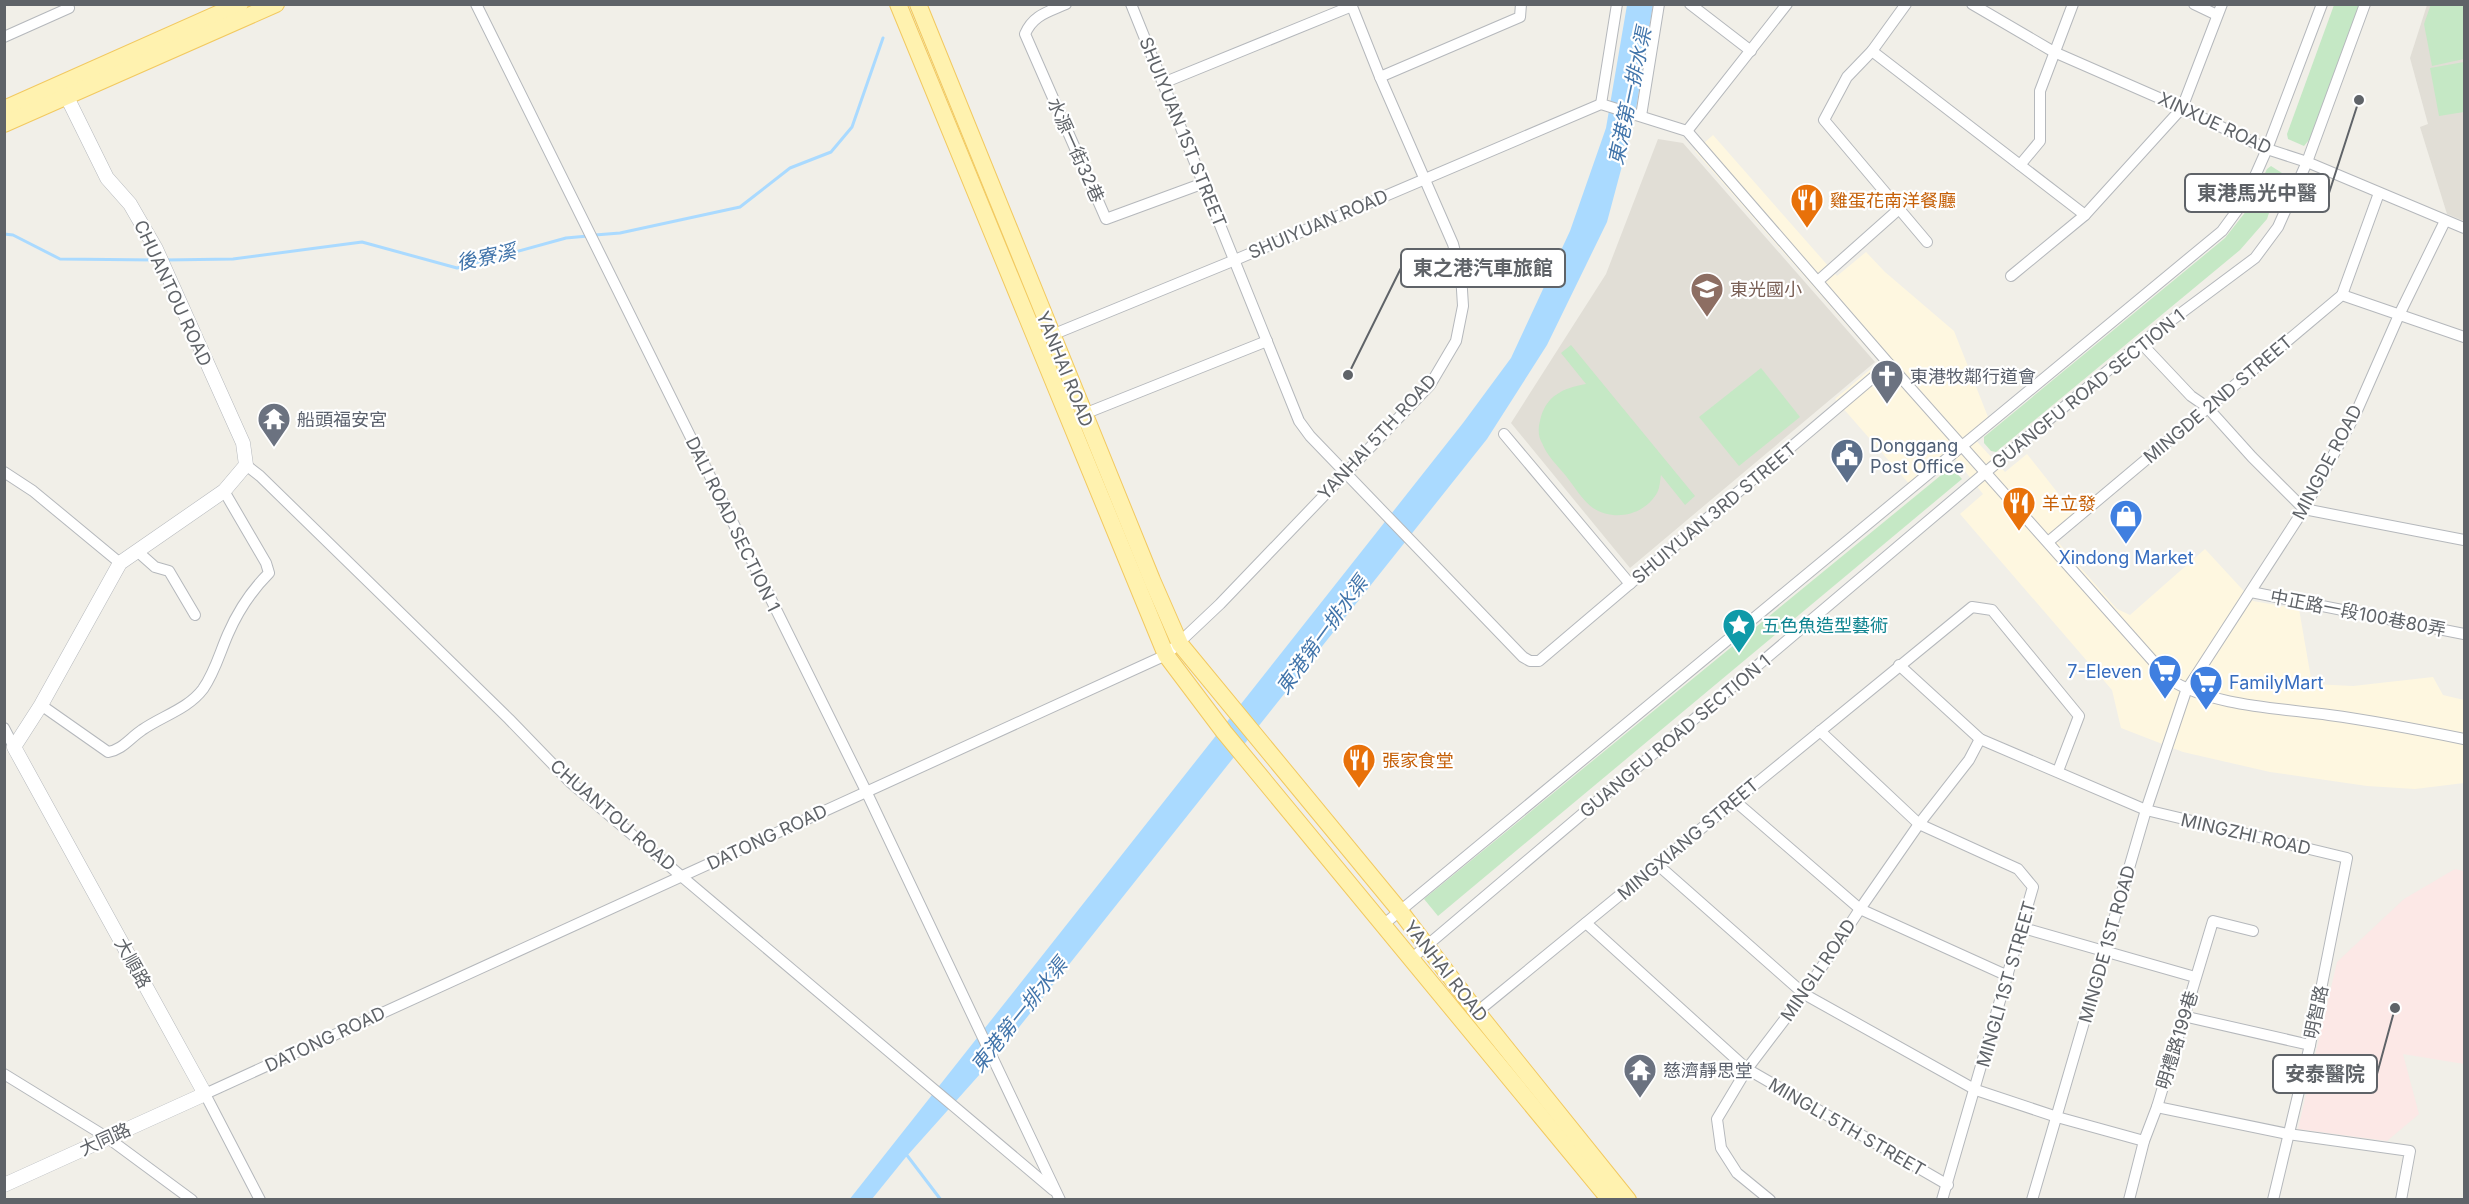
<svg xmlns="http://www.w3.org/2000/svg" width="2469" height="1204" viewBox="0 0 2469 1204" font-family="Inter,'Noto Sans TC',sans-serif">
  <style>
    .commercial { fill: #fef7e0 }
    .education { fill: #e1ded6 }
    .medical { fill: #fce8e6 }
    .green { fill: #c5e8c5 }
    .water { fill: #aadaff }
    .lines { fill: none; stroke-linecap: round; stroke-linejoin: round }
    .stream { stroke: #aadaff; stroke-width: 3 }
    .minor-casing { stroke: #b5b8bc; stroke-width: 12 }
    .tertiary-casing { stroke: #b5b8bc; stroke-width: 15 }
    .primary-casing { stroke: #f2c960; stroke-width: 18 }
    .minor { stroke: #fff; stroke-width: 10 }
    .tertiary { stroke: #fff; stroke-width: 14 }
    .primary { stroke: #fff2af; stroke-width: 16 }
    .labels { text-anchor: middle; dominant-baseline: central; stroke-width: 4.5; stroke-linejoin: round; paint-order: stroke }
    .street-label { font-size: 18px; fill: #5f6368; stroke: #fff }
    .food-label { font-size: 18px; fill: #c56008; stroke: #fff; text-anchor: start }
    .education-label { font-size: 18px; fill: #785e54; stroke: #fff; text-anchor: start }
    .worship-label { font-size: 18px; fill: #5b616d; stroke: #fff; text-anchor: start }
    .service-label { font-size: 18px; fill: #4e5e75; stroke: #fff; text-anchor: start }
    .shop-label { font-size: 18px; fill: #366cbe; stroke: #fff }
    .culture-label { font-size: 18px; fill: #0d838f; stroke: #fff; text-anchor: start }
    .water-label { font-size: 20px; font-style: italic; fill: #4174aa; stroke: #fff }
    .leader { fill: none; stroke: #5f6368; stroke-width: 2 }
    .callout-dot { fill: #5f6368; stroke: #fff; stroke-width: 2 }
    .callout { fill: #fff; stroke: #5f6368; stroke-width: 2 }
    .callout-label { font-size: 20px; text-anchor: middle; font-weight: bold; fill: #5f6368 }
  </style>
  <rect width="100%" height="100%" fill="#f1efe8"/>
  <polygon class="commercial" points="1713,135 1837,276 1866,252 1885,272 1954,331 1988,417 1970,434 2005,472 2027,454 2080,521 2057,541 2117,609 2130,615 2205,549 2253,601 2299,609 2312,684 2353,686 2433,677 2443,695 2464,700 2464,783 2415,789 2367,786 2270,772 2183,752 2121,728 2112,690 1960,514 1983,494 1950,452 1911,486 1835,399 1879,362 1695,151"/>
  <g class="education">
    <polygon points="2427,5 2464,5 2464,221 2447,214 2420,127 2428,124 2410,58"/>
    <polygon points="1658,139 1683,143 1875,362 1630,568 1511,423 1606,274"/>
  </g>
  <polygon class="medical" points="2455,869 2464,871 2464,1064 2403,1054 2419,1114 2387,1141 2298,1129 2337,962 2404,899"/>
  <g class="green">
    <polygon points="2431,4 2464,5 2464,59 2432,66 2424,24"/>
    <polygon points="2334,5 2361,5 2313,135 2304,146 2288,139 2287,134"/>
    <polygon points="2464,62 2464,112 2439,116 2430,68"/>
    <polygon points="2271,166 2282,173 2267,219 2240,250 1996,452 1991,451 1984,443 1984,437 2225,238 2247,210 2267,169"/>
    <path d="M1571,345L1695,496L1685,505L1661,475C1660,480 1660,488 1657,493C1644,515 1615,522 1593,508C1583,501 1574,486 1566,476C1558,466 1547,456 1542,443C1538,437 1538,428 1540,421C1545,396 1563,388 1586,384L1561,353Z"/>
    <polygon points="1761,368 1800,417 1739,466 1699,417"/>
    <polygon points="1951,467 1962,479 1438,916 1424,899"/>
  </g>
  <polygon class="water" points="1627,5 1653,5 1634,121 1607,222 1547,345 1487,439 997,1055 906,1157 872,1199 849,1200 1463,423 1511,358 1570,231 1606,128"/>
  <g class="lines">
    <g class="stream">
      <polyline points="4,234 13,235 60,259 156,260"/>
      <polyline points="595,235 620,233 740,207 790,168 831,152 852,127 883,38"/>
      <polyline points="165,260 233,259 362,242 457,268 566,238 588,236"/>
      <polyline points="906,1154 941,1200"/>
    </g>
    <g class="minor-casing">
      <g id="minor">
        <polyline points="476,4 866,791 1060,1200"/>
        <path d="M1066,4C1048,12 1033,15 1025,34L1106,219L1204,183"/>
        <polyline points="1131,4 1299,421 1310,436 1523,657 1530,661 1539,661 1889,364"/>
        <polyline points="1690,4 1751,51"/>
        <polyline points="1906,4 1872,51 1847,77 1824,120 1927,242"/>
        <polyline points="1972,4 2054,52 2182,108 2267,149 2307,162 2464,228"/>
        <polyline points="2194,4 2217,15"/>
        <polyline points="4,37 69,8 67,4"/>
        <polyline points="1872,51 2085,215"/>
        <polyline points="1380,77 1520,17 1521,4"/>
        <polyline points="1163,83 1352,6"/>
        <polyline points="1601,104 1617,4"/>
        <polyline points="1641,116 1659,4"/>
        <polyline points="1687,131 1787,4"/>
        <polyline points="2020,165 2040,141 2040,91 2073,4"/>
        <polyline points="2011,276 2085,215 2182,108 2222,4"/>
        <polyline points="1818,281 1899,209"/>
        <polyline points="2342,295 2379,193"/>
        <path d="M1047,337L1235,260L1601,104L1687,131L1889,364L2169,679C2211,706 2279,708 2329,715C2374,721 2420,730 2464,739"/>
        <polyline points="2141,343 2191,396 2207,407 2252,457 2304,509 2464,540"/>
        <polyline points="1084,414 1267,341"/>
        <polyline points="1504,434 1630,584"/>
        <polyline points="246,465 260,476 509,719 571,783 1053,1190"/>
        <polyline points="4,472 33,491 120,563"/>
        <polyline points="2048,542 2342,295 2464,337"/>
        <polyline points="137,551 155,567 169,571 195,615"/>
        <polyline points="2251,592 2464,634"/>
        <polyline points="1899,665 1980,739 2146,810 2347,858 2310,1045 2273,1200"/>
        <path d="M41,705L108,752C122,750 130,738 142,730C162,716 188,709 203,689C215,672 220,652 228,634C238,611 252,590 269,573L266,563L224,491"/>
        <polyline points="4,728 14,747"/>
        <polyline points="1820,731 1919,824 2018,869 2033,887 1942,1200"/>
        <polyline points="1735,801 1860,909 2008,976"/>
        <polyline points="1658,865 1804,994 1976,1090 2057,1117 2144,1141"/>
        <polyline points="1586,923 1747,1069 1948,1185"/>
        <polyline points="1383,925 2222,231 2244,201 2267,149 2322,4"/>
        <polyline points="2023,928 2195,977"/>
        <polyline points="1411,959 1999,461 2141,343 2255,258 2278,227 2307,162 2365,4"/>
        <polyline points="1477,1012 1972,607 1992,610 2079,716 2058,771"/>
        <polyline points="2183,1016 2310,1045"/>
        <polyline points="4,1074 108,1138 192,1200"/>
        <polyline points="2157,1107 2288,1134 2410,1151 2401,1200"/>
        <polyline points="260,1200 205,1094 1166,655 1220,604 1430,385 1456,341 1463,306 1461,274 1453,244 1380,77 1351,4"/>
        <polyline points="1770,1200 1737,1173 1721,1148 1717,1119 1747,1069 1804,994 1860,909 1919,824 1969,760 1980,739"/>
        <polyline points="2032,1200 2146,810 2186,691 2304,509 2355,415 2399,315 2445,221"/>
        <polyline points="2129,1200 2144,1141 2157,1107 2213,921 2253,931"/>
      </g>
    </g>
    <g class="tertiary-casing">
      <polyline id="tertiary" points="4,1185 205,1094 14,747 41,705 120,563 224,491 246,465 243,443 156,249 130,204 107,178 63,89"/>
    </g>
    <g class="primary-casing">
      <g id="primary">
        <polyline points="898,4 1166,655 1224,732 1610,1200"/>
        <polyline points="918,4 1152,580 1180,644 1400,911 1477,1012 1628,1200"/>
        <polyline points="4,109 240,4"/>
        <polyline points="4,124 276,4"/>
      </g>
    </g>
    <use href="#minor" class="minor"/>
    <use href="#tertiary" class="tertiary"/>
    <use href="#primary" class="primary"/>
  </g>
  <defs>
    <g id="restaurant-pin" transform="scale(1.725)"><path d="M0 17L-7.5 6A9.5 9.5 0 1 1 7.5 6Z" fill="#e8710a" stroke="#fff"/><path d="M-5-6h1v4h1v-4h1v4h1v-4h1v5L-1.5 .5V6h-2V.5L-5-1ZM5-6V6H3V1.5H1.5Q1.5-4 5-6Z" fill="#fff"/></g>
    <g id="school-pin" transform="scale(1.725)"><path d="M0 17L-7.5 6A9.5 9.5 0 1 1 7.5 6Z" fill="#8d6e63" stroke="#fff"/><path d="M0-5L7-2L0 1L-7-2ZM-4 1L0 2.5L4 1V4Q0 6-4 4Z" fill="#fff"/></g>
    <g id="church-pin" transform="scale(1.725)"><path d="M0 17L-7.5 6A9.5 9.5 0 1 1 7.5 6Z" fill="#6b7280" stroke="#fff"/><path d="M-1.2-6h2.4v3.5h3.3v2.4h-3.3V6h-2.4V-.1h-3.3v-2.4h3.3Z" fill="#fff"/></g>
    <g id="temple-pin" transform="scale(1.725)"><path d="M0 17L-7.5 6A9.5 9.5 0 1 1 7.5 6Z" fill="#6b7280" stroke="#fff"/><path d="M0-6L5-2H3V0L6.5 2.5H4V6H1.5V3h-3V6H-4V2.5H-6.5L-3 0V-2H-5Z" fill="#fff"/></g>
    <g id="civic-pin" transform="scale(1.725)"><path d="M0 17L-7.5 6A9.5 9.5 0 1 1 7.5 6Z" fill="#5c6f8a" stroke="#fff"/><path d="M-.6-6.5H3V-4.5H.6V-3L4-1V1h2V6H-6V1h2V-1L-.6-3ZM-1.2 2.5V6h2.4V2.5Z" fill="#fff"/></g>
    <g id="shop-pin" transform="scale(1.725)"><path d="M0 17L-7.5 6A9.5 9.5 0 1 1 7.5 6Z" fill="#3f7fe0" stroke="#fff"/><path d="M-5-2.5h2.3a2.7 3.5 0 0 1 5.4 0H5L5.5 6h-11ZM-1.5-2.5h3a1.5 2.3 0 0 0-3 0Z" fill="#fff"/></g>
    <g id="sight-pin" transform="scale(1.725)"><path d="M0 17L-7.5 6A9.5 9.5 0 1 1 7.5 6Z" fill="#0f9aa8" stroke="#fff"/><path d="M0-6L1.8-2.2L6-1.7L2.9 1.2L3.7 5.4L0 3.3L-3.7 5.4L-2.9 1.2L-6-1.7L-1.8-2.2Z" fill="#fff"/></g>
    <g id="supermarket-pin" transform="scale(1.725)"><path d="M0 17L-7.5 6A9.5 9.5 0 1 1 7.5 6Z" fill="#3f7fe0" stroke="#fff"/><path d="M-6-5.5h2.5l.6 2H6L4.5 2H-2.5L-4.4-4H-6ZM-1.5 3.2a1.3 1.3 0 1 0 .1 0ZM3 3.2a1.3 1.3 0 1 0 .1 0Z" fill="#fff"/></g>
  </defs>
  <g fill-rule="evenodd">
    <use href="#restaurant-pin" x="1807" y="200"/>
    <use href="#school-pin" x="1707" y="289"/>
    <use href="#church-pin" x="1887" y="376"/>
    <use href="#temple-pin" x="274" y="419"/>
    <use href="#civic-pin" x="1847" y="455"/>
    <use href="#restaurant-pin" x="2019" y="503"/>
    <use href="#shop-pin" x="2126" y="516"/>
    <use href="#sight-pin" x="1739" y="625"/>
    <use href="#supermarket-pin" x="2165" y="671"/>
    <use href="#supermarket-pin" x="2206" y="682"/>
    <use href="#restaurant-pin" x="1359" y="760"/>
    <use href="#temple-pin" x="1640" y="1070"/>
  </g>
  <g class="labels">
    <g class="street-label">
      <text transform="translate(2215 123) rotate(25)">XINXUE ROAD</text>
      <text transform="translate(1183 132) rotate(68)">SHUIYUAN 1ST STREET</text>
      <text transform="translate(1076 150) rotate(66)">水源一街32巷</text>
      <text transform="translate(1318 224) rotate(-23)">SHUIYUAN ROAD</text>
      <text transform="translate(173 293) rotate(65)">CHUANTOU ROAD</text>
      <text transform="translate(1065 369) rotate(68)">YANHAI ROAD</text>
      <text transform="translate(2088 389) rotate(-39)">GUANGFU ROAD SECTION 1</text>
      <text transform="translate(2218 399) rotate(-40)">MINGDE 2ND STREET</text>
      <text transform="translate(1377 437) rotate(-47)">YANHAI 5TH ROAD</text>
      <text transform="translate(2327 462) rotate(-62)">MINGDE ROAD</text>
      <text transform="translate(1714 513) rotate(-40)">SHUIYUAN 3RD STREET</text>
      <text transform="translate(733 524) rotate(64)">DALI ROAD SECTION 1</text>
      <text transform="translate(2358 613) rotate(11)">中正路一段100巷80弄</text>
      <text transform="translate(1675 736) rotate(-40)">GUANGFU ROAD SECTION 1</text>
      <text transform="translate(613 815) rotate(41)">CHUANTOU ROAD</text>
      <text transform="translate(2246 834) rotate(13)">MINGZHI ROAD</text>
      <text transform="translate(767 837) rotate(-25)">DATONG ROAD</text>
      <text transform="translate(1688 839) rotate(-40)">MINGXIANG STREET</text>
      <text transform="translate(2107 944) rotate(-74)">MINGDE 1ST ROAD</text>
      <text transform="translate(133 963) rotate(61)">大順路</text>
      <text transform="translate(1818 970) rotate(-56)">MINGLI ROAD</text>
      <text transform="translate(1446 971) rotate(52)">YANHAI ROAD</text>
      <text transform="translate(2006 984) rotate(-74)">MINGLI 1ST STREET</text>
      <text transform="translate(2316 1012) rotate(-78)">明智路</text>
      <text transform="translate(325 1039) rotate(-25)">DATONG ROAD</text>
      <text transform="translate(2177 1040) rotate(-73)">明禮路199巷</text>
      <text transform="translate(1847 1127) rotate(30)">MINGLI 5TH STREET</text>
      <text transform="translate(105 1139) rotate(-24)">大同路</text>
    </g>
    <g class="food-label">
      <text x="1830" y="200">雞蛋花南洋餐廳</text>
      <text x="2042" y="503">羊立發</text>
      <text x="1382" y="760">張家食堂</text>
    </g>
    <g class="education-label">
      <text x="1730" y="289">東光國小</text>
    </g>
    <g class="worship-label">
      <text x="1910" y="376">東港牧鄰行道會</text>
      <text x="297" y="419">船頭福安宮</text>
      <text x="1663" y="1070">慈濟靜思堂</text>
    </g>
    <g class="service-label">
      <text x="1870" y="445">Donggang<tspan x="1870" dy="21">Post Office</tspan></text>
    </g>
    <g class="shop-label">
      <text x="2126" y="557">Xindong Market</text>
      <text x="2142" y="671" text-anchor="end">7-Eleven</text>
      <text x="2229" y="682" text-anchor="start">FamilyMart</text>
    </g>
    <g class="culture-label">
      <text x="1762" y="625">五色魚造型藝術</text>
    </g>
    <g class="water-label">
      <text transform="translate(1630 96) rotate(-78)">東港第一排水渠</text>
      <text transform="translate(486 257) rotate(-12)">後寮溪</text>
      <text transform="translate(1322 635) rotate(-54)">東港第一排水渠</text>
      <text transform="translate(1019 1015) rotate(-51)">東港第一排水渠</text>
    </g>
  </g>
  <path class="leader" d="M2359 100L2329 193M1348 375L1401 268M2395 1008L2377 1074"/>
  <g class="callout-dot">
    <circle cx="2359" cy="100" r="6"/>
    <circle cx="1348" cy="375" r="6"/>
    <circle cx="2395" cy="1008" r="6"/>
  </g>
  <g class="callout">
    <rect x="2185" y="174" width="144" height="38" rx="6"/>
    <rect x="1401" y="249" width="164" height="38" rx="6"/>
    <rect x="2273" y="1055" width="104" height="38" rx="6"/>
  </g>
  <g class="callout-label">
    <text x="2257" y="200">東港馬光中醫</text>
    <text x="1483" y="275">東之港汽車旅館</text>
    <text x="2325" y="1081">安泰醫院</text>
  </g>
  <rect width="2469" height="1204" fill="none" stroke="#5f6368" stroke-width="12"/>
</svg>
